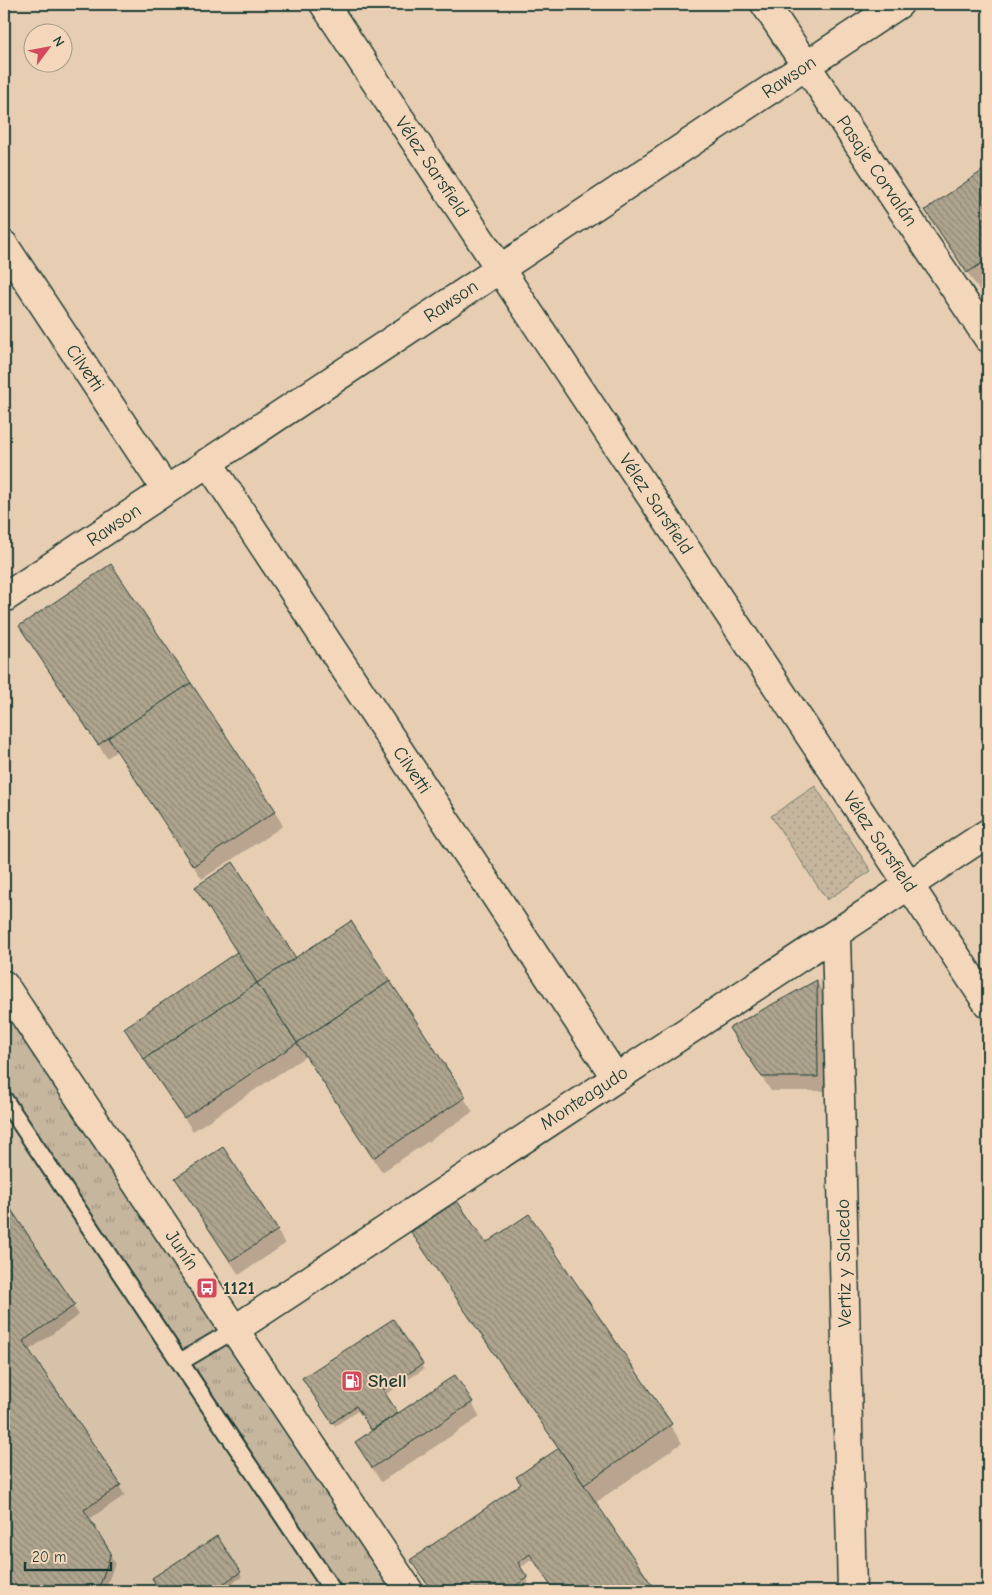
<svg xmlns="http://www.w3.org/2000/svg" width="992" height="1595" viewBox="0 0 992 1595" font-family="'Comic Neue',sans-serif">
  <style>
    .built { fill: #d6c2a8 }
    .grass { fill: url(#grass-tufts); stroke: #727a69 }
    .park { fill: url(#park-dots); stroke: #727a69 }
    .shadow { fill: #0003 }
    .building { fill: url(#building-back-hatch); stroke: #1f3d34 }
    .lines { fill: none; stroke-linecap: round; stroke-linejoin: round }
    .service-casing { stroke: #1f3d34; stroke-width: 20 }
    .minor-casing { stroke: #1f3d34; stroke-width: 31 }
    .secondary-casing { stroke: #1f3d34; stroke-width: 31 }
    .service { stroke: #f4d7bb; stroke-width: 16 }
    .minor { stroke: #f4d7bb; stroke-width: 28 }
    .secondary { stroke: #f4d7bb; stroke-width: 28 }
    .labels { text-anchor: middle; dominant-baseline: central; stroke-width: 4; stroke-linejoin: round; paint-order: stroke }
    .street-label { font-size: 19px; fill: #1f3d34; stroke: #f4d7bb }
    .poi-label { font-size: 19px; font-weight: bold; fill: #1f3d34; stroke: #f4d7bb; text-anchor: start }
  </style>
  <defs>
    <pattern id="grass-tufts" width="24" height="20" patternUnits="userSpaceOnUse" patternTransform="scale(1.25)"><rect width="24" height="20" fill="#c6b69e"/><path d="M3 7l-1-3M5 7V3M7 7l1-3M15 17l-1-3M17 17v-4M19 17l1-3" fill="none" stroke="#a09582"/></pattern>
    <pattern id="park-dots" width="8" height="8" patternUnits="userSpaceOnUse" patternTransform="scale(1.25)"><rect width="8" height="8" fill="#c6b69e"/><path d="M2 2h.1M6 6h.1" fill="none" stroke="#a09582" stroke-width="1.8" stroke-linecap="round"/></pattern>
    <pattern id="building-back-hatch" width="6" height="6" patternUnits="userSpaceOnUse" patternTransform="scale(1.25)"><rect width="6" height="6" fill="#afa58f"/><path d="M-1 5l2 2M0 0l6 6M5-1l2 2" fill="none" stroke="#8e8876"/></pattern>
  </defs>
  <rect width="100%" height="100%" fill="#e7ceb3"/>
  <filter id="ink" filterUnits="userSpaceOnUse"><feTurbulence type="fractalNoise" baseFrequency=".02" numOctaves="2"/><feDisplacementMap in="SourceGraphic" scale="10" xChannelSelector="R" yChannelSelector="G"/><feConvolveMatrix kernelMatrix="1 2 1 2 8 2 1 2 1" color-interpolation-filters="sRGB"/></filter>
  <g filter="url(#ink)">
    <polygon class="built" points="4,1099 333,1591 4,1591"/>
    <polygon class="grass" points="4,985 409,1591 333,1591 4,1099"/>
    <polygon class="park" points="815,786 871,871 827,900 771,816"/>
    <g class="shadow">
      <polygon points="988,168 988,284 979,290 926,210"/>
      <polygon points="20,626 275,812 283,826 202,879 117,751 107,758"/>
      <polygon points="350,923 473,1112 382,1172 306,1056 193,1131 125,1029 295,959"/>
      <polygon points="817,981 824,995 826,1091 771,1091 730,1029"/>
      <polygon points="176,1179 277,1230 285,1244 239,1275"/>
      <polygon points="4,1202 79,1315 28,1351 125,1495 88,1520 115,1563 105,1591 4,1591"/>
      <polygon points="529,1216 682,1443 595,1503 655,1591 555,1591 534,1558 520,1568 529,1583 516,1591 433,1591 414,1564 522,1485 559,1449 413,1233 485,1245"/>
      <polygon points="421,1365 424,1369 385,1395 398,1415 472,1403 480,1417 381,1482 356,1442 373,1431 359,1410 335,1426 307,1383"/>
      <polygon points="240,1573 242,1577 220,1591 161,1591 154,1579"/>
    </g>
    <g class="building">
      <polygon points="988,167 988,259 967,273 925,210"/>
      <polygon points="111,564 191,683 98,745 19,626"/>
      <polygon points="191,683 276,811 193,866 108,738"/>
      <polygon points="233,862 296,958 257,983 195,887"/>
      <polygon points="351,921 390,981 297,1043 257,983"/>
      <polygon points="237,952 257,983 144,1059 124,1028"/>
      <polygon points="817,980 818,1077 762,1077 729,1028"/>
      <polygon points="390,981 466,1097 373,1158 297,1043"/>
      <polygon points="257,983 297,1043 184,1118 144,1059"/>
      <polygon points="223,1147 278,1230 230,1261 175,1178"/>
      <polygon points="4,1199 75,1305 23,1341 121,1485 84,1510 111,1553 98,1591 4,1591"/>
      <polygon points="457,1201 486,1243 529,1214 672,1424 584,1485 411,1232"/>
      <polygon points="393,1319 423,1364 383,1390 398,1413 371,1430 356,1406 332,1423 302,1378"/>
      <polygon points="455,1375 473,1402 372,1468 355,1442"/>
      <polygon points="559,1448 656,1591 554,1591 530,1554 518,1563 528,1578 507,1591 432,1591 410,1560 521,1484 516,1477"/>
      <polygon points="217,1536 241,1572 212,1591 160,1591 152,1578"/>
    </g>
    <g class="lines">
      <g class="service-casing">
        <g id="service">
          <polyline points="4,1099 333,1591"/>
          <polyline points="180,1362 234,1330"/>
        </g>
      </g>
      <g class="minor-casing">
        <g id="minor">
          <polyline points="765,4 988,338"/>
          <polyline points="4,245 166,490"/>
          <polyline points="208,462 616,1078"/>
          <polyline points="4,598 899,4"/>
          <polyline points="836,935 852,1591"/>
          <polyline points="234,1330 988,833"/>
        </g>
      </g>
      <g class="secondary-casing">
        <g id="secondary">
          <polyline points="324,4 988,1004"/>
          <polyline points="4,985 409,1591"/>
        </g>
      </g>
      <use href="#service" class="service"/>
      <use href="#minor" class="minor"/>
      <use href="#secondary" class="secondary"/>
    </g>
  </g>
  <defs>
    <g id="bus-square" transform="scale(1.125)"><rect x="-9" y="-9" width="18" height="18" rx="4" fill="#d1495b" stroke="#f4d7bb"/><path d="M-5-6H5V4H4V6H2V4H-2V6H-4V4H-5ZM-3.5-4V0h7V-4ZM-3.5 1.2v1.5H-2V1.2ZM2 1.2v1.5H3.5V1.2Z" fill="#fff"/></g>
    <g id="fuel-square" transform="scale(1.125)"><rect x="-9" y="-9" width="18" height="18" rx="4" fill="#d1495b" stroke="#f4d7bb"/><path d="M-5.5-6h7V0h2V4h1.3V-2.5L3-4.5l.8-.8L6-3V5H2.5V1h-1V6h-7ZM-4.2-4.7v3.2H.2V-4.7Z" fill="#fff"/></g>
  </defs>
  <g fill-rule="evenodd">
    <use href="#bus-square" x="207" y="1288"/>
    <use href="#fuel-square" x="352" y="1381"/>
  </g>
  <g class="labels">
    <g class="street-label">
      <text transform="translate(789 77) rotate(-34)">Rawson</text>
      <text transform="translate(432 167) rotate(56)">Vélez Sarsfield</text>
      <text transform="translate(877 171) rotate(56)">Pasaje Corvalán</text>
      <text transform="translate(451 301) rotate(-34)">Rawson</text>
      <text transform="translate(85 368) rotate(56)">Cilvetti</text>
      <text transform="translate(656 504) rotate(56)">Vélez Sarsfield</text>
      <text transform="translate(114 525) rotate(-34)">Rawson</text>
      <text transform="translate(412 770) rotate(56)">Cilvetti</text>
      <text transform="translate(880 842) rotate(56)">Vélez Sarsfield</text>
      <text transform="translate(584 1098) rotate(-33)">Monteagudo</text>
      <text transform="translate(182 1250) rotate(56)">Junín</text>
      <text transform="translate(844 1263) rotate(-91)">Vertiz y Salcedo</text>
    </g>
    <g class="poi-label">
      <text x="223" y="1288">1121</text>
      <text x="368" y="1381">Shell</text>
    </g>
  </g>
  <rect width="992" height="1595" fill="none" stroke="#f4d7bb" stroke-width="20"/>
  <rect x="10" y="10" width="972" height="1575" fill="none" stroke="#1f3d34" stroke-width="2" filter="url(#ink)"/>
  <g transform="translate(48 48) rotate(58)"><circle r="24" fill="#f4d7bb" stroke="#9f9985"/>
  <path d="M0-4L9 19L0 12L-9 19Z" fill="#d1495b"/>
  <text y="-8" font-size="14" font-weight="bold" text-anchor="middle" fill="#1f3d34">N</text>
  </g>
  <path d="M25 1562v8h86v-8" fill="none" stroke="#1f3d34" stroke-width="2.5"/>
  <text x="32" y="1562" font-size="15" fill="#1f3d34" stroke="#f4d7bb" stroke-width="4" paint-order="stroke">20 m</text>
</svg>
